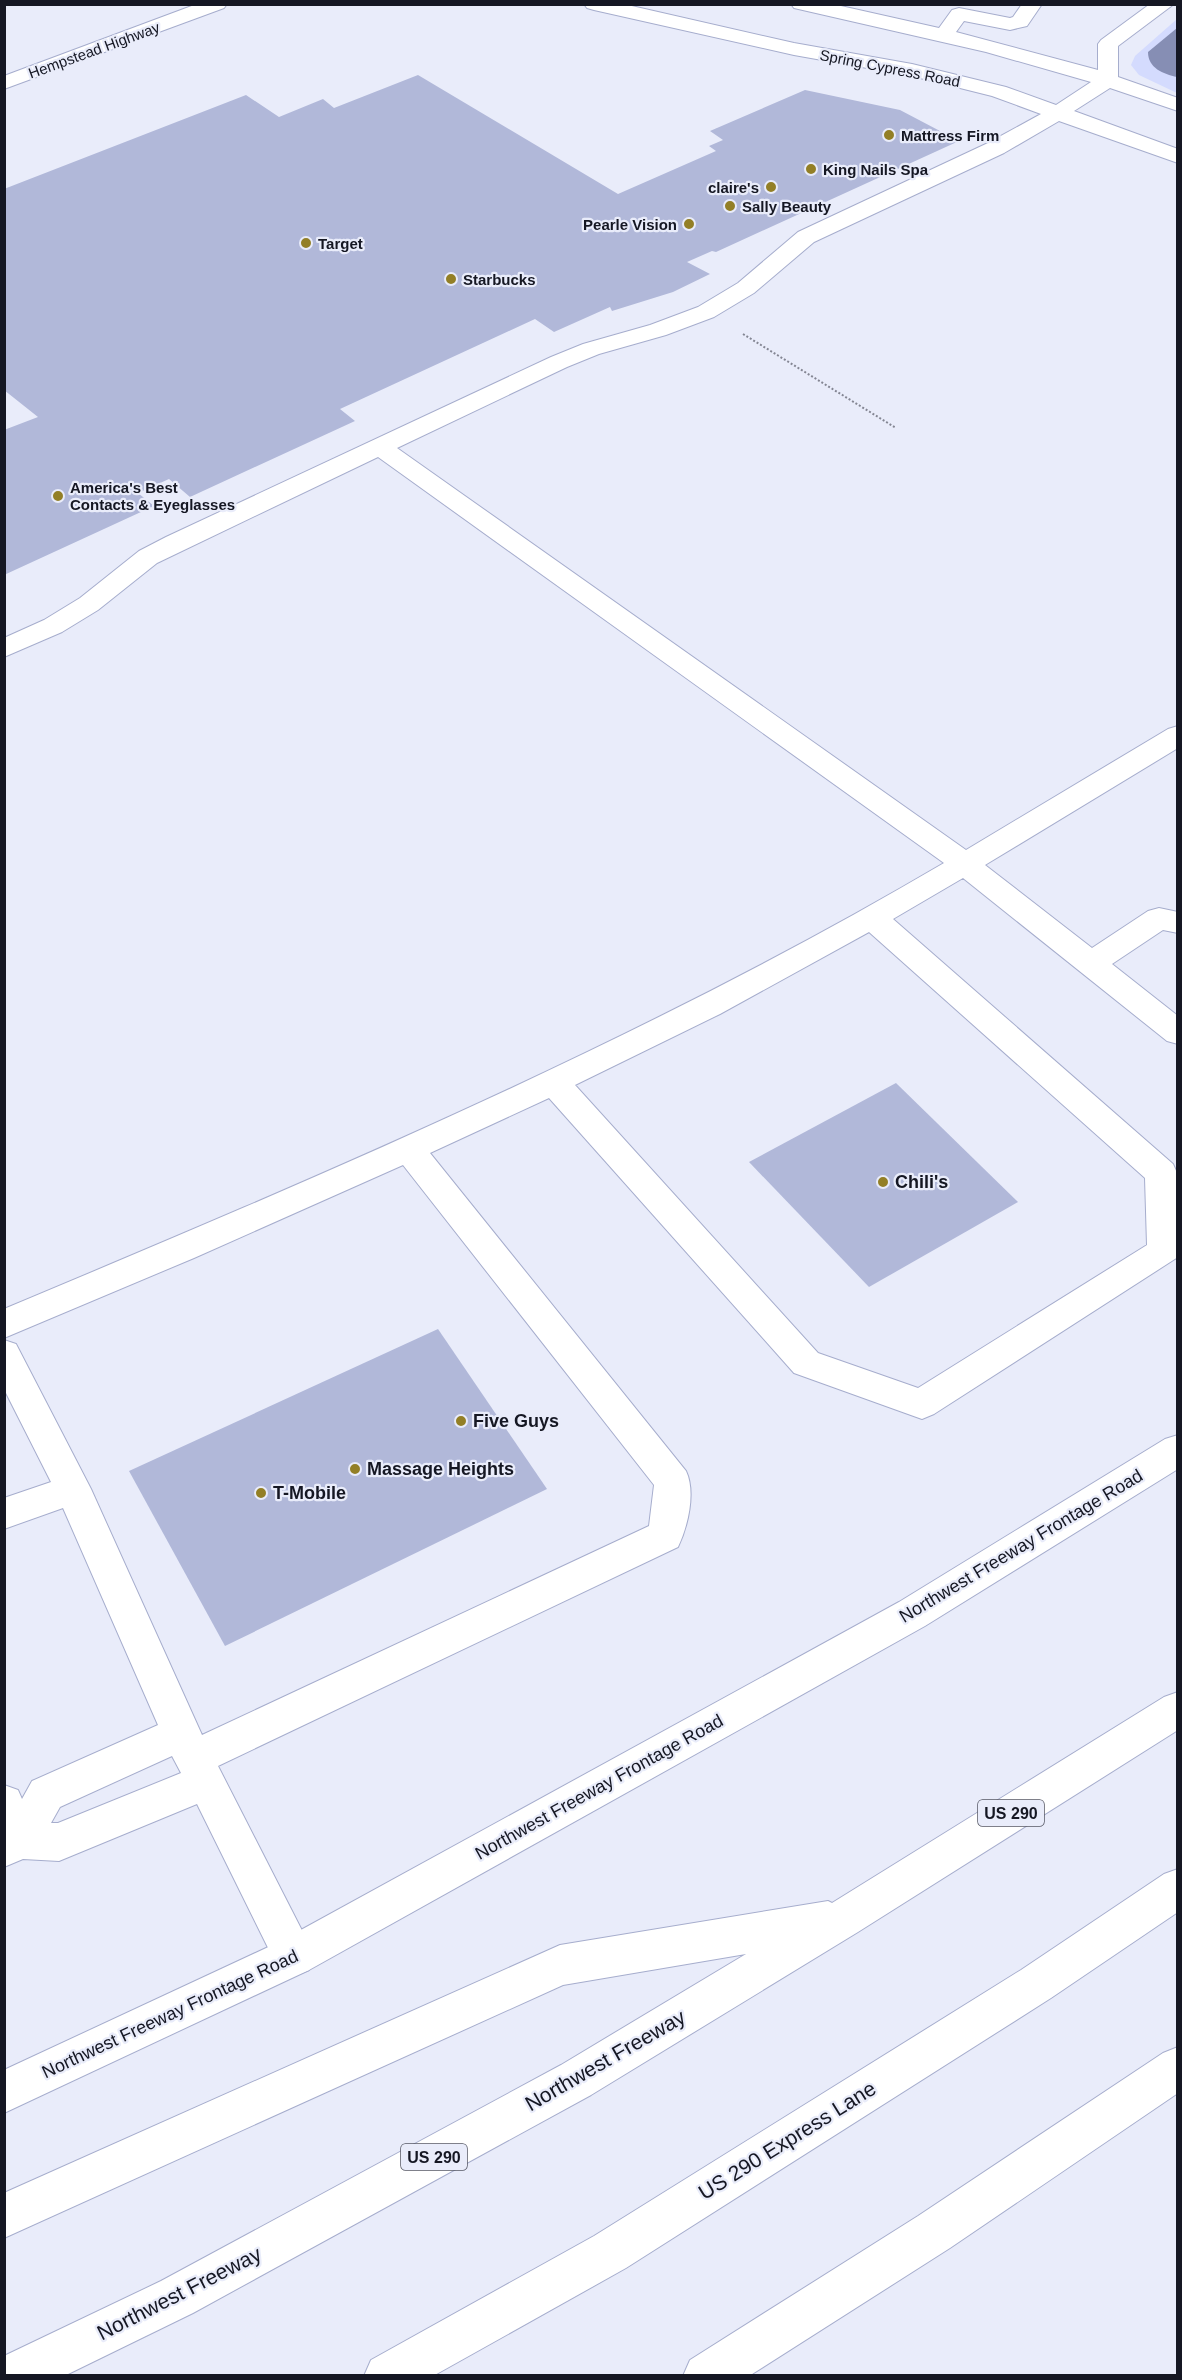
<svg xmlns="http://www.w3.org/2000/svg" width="1182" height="2380" font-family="Helvetica,sans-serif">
  <rect width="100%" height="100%" fill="#e9ecfa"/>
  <polygon fill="#d4dbfe" points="1177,19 1177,93 1139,75 1131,65 1135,56"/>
  <path fill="#868eb4" d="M1177,28V77C1163,74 1148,68 1148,52Z"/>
  <g fill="#b1b8d9">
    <polygon points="418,75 618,194 716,151 709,146 723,140 710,131 805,90 900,110 959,141 716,252 712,251 687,262 710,274 673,292 612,311 610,307 554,332 535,319 340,409 355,421 190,497 169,479 138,493 154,506 4,575 4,430 38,417 4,390 4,189 246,95 279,117 323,99 334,108"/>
    <polygon points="896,1083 1018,1202 869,1287 749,1162"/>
    <polygon points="438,1329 547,1489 225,1646 129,1471"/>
  </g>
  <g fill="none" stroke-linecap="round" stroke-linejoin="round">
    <defs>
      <g id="minor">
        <polygon points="197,4 227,4 224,8 4,89 4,76"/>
        <path d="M584,4H623L794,43L912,64L1006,87L1056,105L1091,82L986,52L794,8L791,4H832L939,28L952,10L959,8L1010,18L1013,17L1022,4H1042L1027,26L1010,30L964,21L956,32L1098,70V44L1101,40L1150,4H1174L1118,46V77L1178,98V111L1110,88L1074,111L1178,149V163L1059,121L1004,153L814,242L754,293L714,317L666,335L599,354L567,367L397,448L966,850L1168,729L1178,726V748L985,865L1092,948L1148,911L1159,908L1178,912V933L1163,930L1112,964L1178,1016V1044L1167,1041L963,878L893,919L1173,1164L1177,1173L1178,1257L934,1414L922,1419L794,1373L549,1098L430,1153L686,1471C696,1492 688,1526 678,1547L218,1766L315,1956L309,1970L294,1976L279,1970L197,1804L59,1861L23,1859L4,1867V1785L18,1790L22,1799L32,1781L158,1725L63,1508L4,1529V1498L51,1482L4,1389V1340L16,1344L91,1489L202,1735L649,1526L654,1485L403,1165L194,1258L4,1338V1309C324,1175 645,1039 944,863L378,457L157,563L98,610L62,632L4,657V638L44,620L80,598L139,551L166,537L551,357L583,344L650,325L698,307L738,283L798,232L988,143L1041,114L992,96L912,76L794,55L594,10L587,8ZM869,932L1145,1178L1147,1245L918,1388L818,1353L575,1085L720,1014ZM172,1756L181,1773L58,1823H51L60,1807Z"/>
      </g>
      <polygon id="major" points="1178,1435 1178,1469 925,1626 309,1970 4,2113 4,2070 279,1942 899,1602 1165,1439"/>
      <g id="highway">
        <polygon points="1178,1692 1178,1730 858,1932 591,2095 193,2313 64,2376 4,2376 4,2356 161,2281 561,2065 746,1954 563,1985 4,2238 4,2193 560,1945 828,1901 832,1903 1164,1697"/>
        <polygon points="1178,1869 1178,1912 1051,1998 626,2268 433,2376 364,2376 371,2360 594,2236 1021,1970 1164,1874"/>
        <polygon points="1178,2047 1178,2093 950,2248 749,2376 683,2376 690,2360 918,2216 1163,2053"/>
      </g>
    </defs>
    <use href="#minor" stroke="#a6adcd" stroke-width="2"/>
    <use href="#major" stroke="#a6adcd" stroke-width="2"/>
    <use href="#highway" stroke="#a6adcd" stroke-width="2"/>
    <polyline stroke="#848693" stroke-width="2" stroke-dasharray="2 2" stroke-linecap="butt" points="743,334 896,428"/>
    <use href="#minor" fill="#fff" fill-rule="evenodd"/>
    <use href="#major" fill="#fff" fill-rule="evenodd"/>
    <use href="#highway" fill="#fff" fill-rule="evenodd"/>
  </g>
  <g fill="#937f26" stroke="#e9ecfa" stroke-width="2">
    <circle cx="889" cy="135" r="6"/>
    <circle cx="811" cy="169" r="6"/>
    <circle cx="771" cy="187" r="6"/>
    <circle cx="730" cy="206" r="6"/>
    <circle cx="689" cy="224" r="6"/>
    <circle cx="306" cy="243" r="6"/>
    <circle cx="451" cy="279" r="6"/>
    <circle cx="58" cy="496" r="6"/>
    <circle cx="883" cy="1182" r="6"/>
    <circle cx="461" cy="1421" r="6"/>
    <circle cx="355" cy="1469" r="6"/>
    <circle cx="261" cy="1493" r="6"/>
  </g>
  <g text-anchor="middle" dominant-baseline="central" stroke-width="4.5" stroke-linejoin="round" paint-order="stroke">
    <g font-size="15" fill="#151723" stroke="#e9ecfa">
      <text transform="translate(94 50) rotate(-20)">Hempstead Highway</text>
      <text transform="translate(890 68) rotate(11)">Spring Cypress Road</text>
    </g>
    <g font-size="15" font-weight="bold" fill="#151723" stroke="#e9ecfa" text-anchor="start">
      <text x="901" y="135">Mattress Firm</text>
      <text x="823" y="169">King Nails Spa</text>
      <text x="759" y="187" text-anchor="end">claire's</text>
      <text x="742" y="206">Sally Beauty</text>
      <text x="677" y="224" text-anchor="end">Pearle Vision</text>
      <text x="318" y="243">Target</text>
      <text x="463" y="279">Starbucks</text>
      <text x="70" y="487">America's Best<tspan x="70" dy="17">Contacts &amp; Eyeglasses</tspan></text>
    </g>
    <g fill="#e9ecfa" stroke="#555764" stroke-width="1.5">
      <rect x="978" y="1800" width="66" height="26" rx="4.5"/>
      <rect x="401" y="2144" width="66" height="26" rx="4.5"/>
    </g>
    <g font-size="16" font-weight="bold" fill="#151723">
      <text x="1011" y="1813">US 290</text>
      <text x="434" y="2157">US 290</text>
    </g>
    <g font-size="18" font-weight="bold" fill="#151723" stroke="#e9ecfa" text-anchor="start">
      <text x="895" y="1182">Chili's</text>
      <text x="473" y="1421">Five Guys</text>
      <text x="367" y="1469">Massage Heights</text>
      <text x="273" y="1493">T-Mobile</text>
    </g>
    <g font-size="18" fill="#151723" stroke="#e9ecfa">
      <text transform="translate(1021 1546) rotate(-31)">Northwest Freeway Frontage Road</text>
      <text transform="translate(599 1787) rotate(-29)">Northwest Freeway Frontage Road</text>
      <text transform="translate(170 2014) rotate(-25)">Northwest Freeway Frontage Road</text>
    </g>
    <g font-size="21" fill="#151723" stroke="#e9ecfa">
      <text transform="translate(605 2060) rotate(-30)">Northwest Freeway</text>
      <text transform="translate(787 2140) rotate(-32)">US 290 Express Lane</text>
      <text transform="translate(179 2293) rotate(-27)">Northwest Freeway</text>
    </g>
  </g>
  <rect width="1182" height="2380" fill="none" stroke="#151723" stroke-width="12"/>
</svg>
